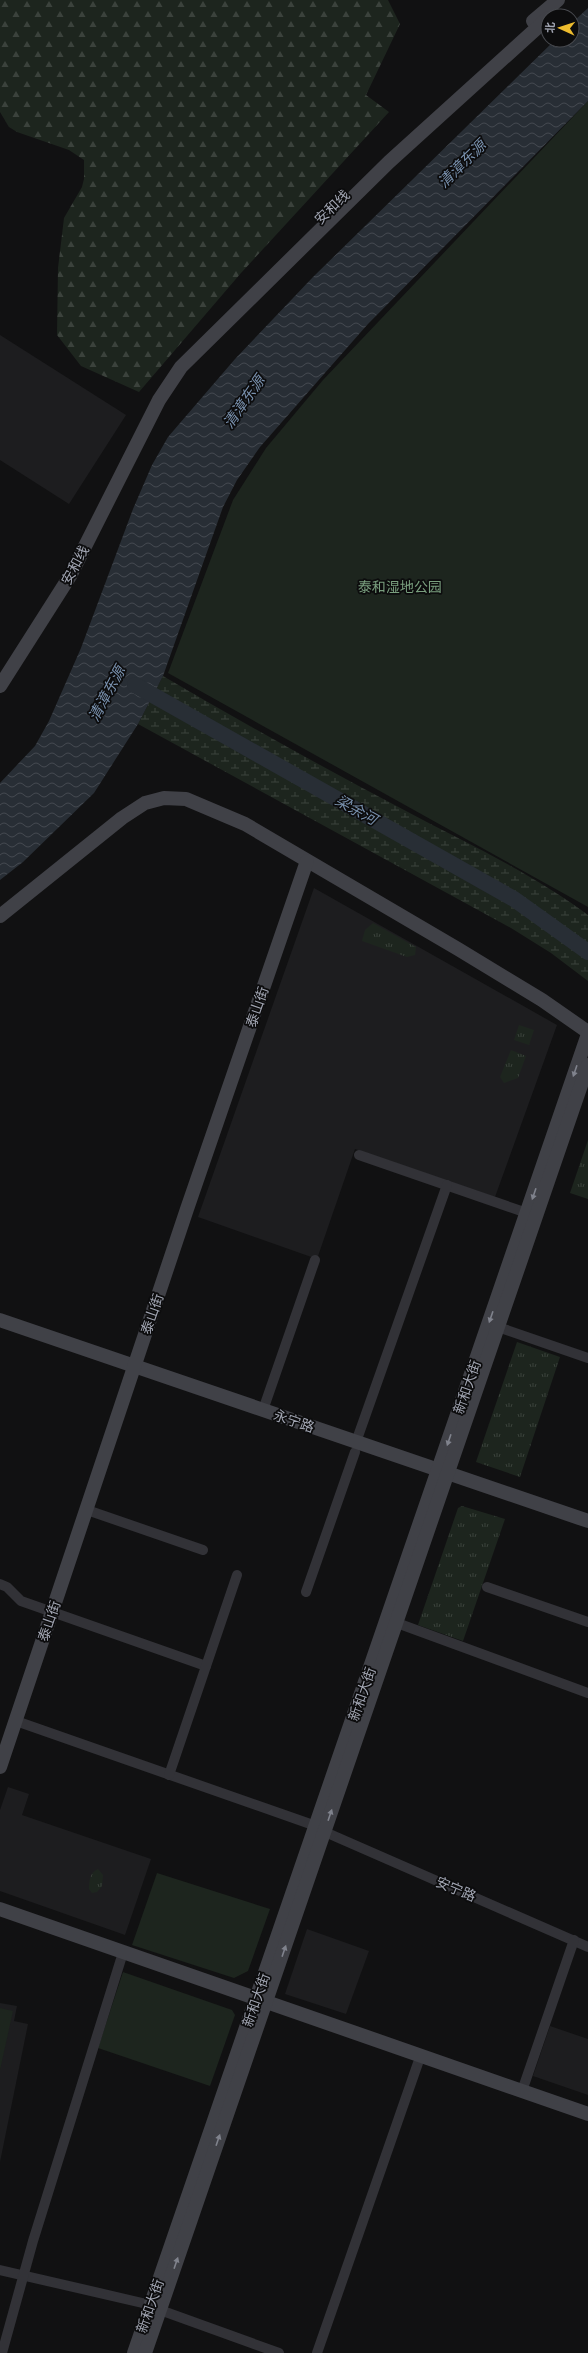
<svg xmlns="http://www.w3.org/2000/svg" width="588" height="2353" font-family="Raleway,'Noto Sans SC',sans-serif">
  <defs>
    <pattern id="grass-tufts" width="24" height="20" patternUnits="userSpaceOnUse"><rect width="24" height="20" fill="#1d251e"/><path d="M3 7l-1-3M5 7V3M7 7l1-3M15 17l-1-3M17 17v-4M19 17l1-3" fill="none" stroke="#3b423c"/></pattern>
    <pattern id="forest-firs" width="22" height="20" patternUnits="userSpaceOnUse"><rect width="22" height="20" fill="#1d251e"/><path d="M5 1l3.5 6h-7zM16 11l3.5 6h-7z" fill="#3b423c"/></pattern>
    <pattern id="wetland-marsh" width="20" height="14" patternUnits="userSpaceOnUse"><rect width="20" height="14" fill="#1d251e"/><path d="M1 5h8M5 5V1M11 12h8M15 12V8" fill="none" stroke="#3b423c"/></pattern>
    <pattern id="water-waves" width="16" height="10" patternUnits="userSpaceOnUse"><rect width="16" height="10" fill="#282e35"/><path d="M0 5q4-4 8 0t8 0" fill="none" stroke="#444950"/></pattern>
  </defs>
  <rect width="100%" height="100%" fill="#111112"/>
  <g fill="#1d1d1f">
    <polygon points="0,335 126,415 69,504 0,460"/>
    <polygon points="314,888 557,1025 495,1197 355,1149 317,1259 198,1217"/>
    <polygon points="8,1787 29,1794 22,1815 151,1859 125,1935 0,1891 0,1810"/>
    <polygon points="307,1929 369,1951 346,2014 285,1994"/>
    <polygon points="0,2003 17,2006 14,2021 28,2024 0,2162"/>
    <polygon points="550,2026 588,2039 588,2095 533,2076"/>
  </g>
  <g fill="url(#grass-tufts)">
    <polygon points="373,923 416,947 415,955 407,957 362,941 365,930"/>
    <polygon points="519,1025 534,1030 529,1045 514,1040"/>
    <polygon points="511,1050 526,1056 518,1078 504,1083 500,1077"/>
    <polygon points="588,1140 588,1199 570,1193"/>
    <polygon points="517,1342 560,1357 520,1477 476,1462"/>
    <polygon points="462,1506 505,1519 463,1641 418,1625 458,1508"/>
    <path d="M98,1869L103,1875L102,1886L97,1892L92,1893L89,1889C89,1881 90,1872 98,1869Z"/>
  </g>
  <polygon fill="url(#forest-firs)" points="0,0 388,0 400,24 366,95 389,112 241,273 139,392 81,366 57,335 58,268 64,218 82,187 84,179 84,160 69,150 17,132 9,127 0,112"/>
  <path fill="url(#wetland-marsh)" d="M163,676C243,723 324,768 406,811C468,844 532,873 588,915V981L551,953L511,928L138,724Z"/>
  <g fill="#1d251e">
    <polygon points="588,101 588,907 168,673 233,500 266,448 323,380"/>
    <polygon points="157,1873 270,1909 248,1971 234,1978 132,1945"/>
    <polygon points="123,1972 232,2010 235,2015 210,2086 98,2048"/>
    <polygon points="0,2008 13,2011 0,2070"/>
  </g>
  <polygon fill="url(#water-waves)" points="588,8 588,101 367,325 260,447 237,480 223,507 163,676 138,724 94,793 23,862 0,880 0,783 35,746 49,721 81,648 133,509 152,465 168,437 235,359 313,277 555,40 572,40 572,23"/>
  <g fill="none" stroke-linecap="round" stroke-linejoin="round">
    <polyline stroke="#282e35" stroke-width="16" points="135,685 514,899 588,952"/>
    <g stroke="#323237" stroke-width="10">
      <polyline points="359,1155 527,1213"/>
      <polyline points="498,1327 588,1358"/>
      <polyline points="263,1410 315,1260"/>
      <polyline points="356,1442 447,1185"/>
      <polyline points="87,1510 203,1550"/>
      <polyline points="0,1584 7,1587 21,1601 206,1666"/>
      <polyline points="487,1587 588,1622"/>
      <polyline points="306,1592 355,1452"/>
      <polyline points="397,1623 588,1693"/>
      <polyline points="16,1721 316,1826"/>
      <polyline points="169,1775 237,1575"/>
      <polyline points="325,1832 588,1947"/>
      <polyline points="522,2091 574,1940"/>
      <polyline points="0,2270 151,2305"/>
      <polyline points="160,2310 279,2353"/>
      <polyline points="2,2353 33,2241 121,1959"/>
      <polyline points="317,2353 418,2063"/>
    </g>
    <g stroke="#404147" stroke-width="14">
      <polyline points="533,21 558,0"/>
      <polyline points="0,686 70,576 159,400 181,367 389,162 548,18"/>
      <polyline points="0,916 122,818 145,803 164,798 186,799 245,824 458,949 542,1000 588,1032"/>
      <polyline points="0,1320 588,1521"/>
      <polyline points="0,1767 187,1209 307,861"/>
      <polyline points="0,1909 588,2114"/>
      <polyline points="134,2353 588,1034"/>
      <polyline points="145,2353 588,1065"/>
    </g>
  </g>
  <defs><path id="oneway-solid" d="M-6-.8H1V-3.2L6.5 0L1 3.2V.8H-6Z"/></defs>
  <g fill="#80838d">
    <use href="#oneway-solid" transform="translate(575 1071) rotate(109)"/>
    <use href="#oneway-solid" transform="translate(534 1194) rotate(109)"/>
    <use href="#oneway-solid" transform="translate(491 1317) rotate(109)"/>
    <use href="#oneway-solid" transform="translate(449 1440) rotate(109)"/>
    <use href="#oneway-solid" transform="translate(330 1815) rotate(-71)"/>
    <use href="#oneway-solid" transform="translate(284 1951) rotate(-71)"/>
    <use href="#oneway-solid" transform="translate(218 2140) rotate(-71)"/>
    <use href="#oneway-solid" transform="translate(176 2263) rotate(-71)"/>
  </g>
  <g text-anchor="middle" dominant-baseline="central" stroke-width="3.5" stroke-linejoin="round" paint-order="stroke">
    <g font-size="14" fill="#a2a6b3" stroke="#0c0c0d">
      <text transform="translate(332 207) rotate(-44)">安和线</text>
      <text transform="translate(75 565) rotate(-62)">安和线</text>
      <text transform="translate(257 1007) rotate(-71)">泰山街</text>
      <text transform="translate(152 1314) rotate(-71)">泰山街</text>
      <text transform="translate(467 1387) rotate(-71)">新和大街</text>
      <text transform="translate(294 1421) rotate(19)">永宁路</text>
      <text transform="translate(49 1621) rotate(-71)">泰山街</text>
      <text transform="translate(362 1694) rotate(-71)">新和大街</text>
      <text transform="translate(456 1889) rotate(23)">安宁路</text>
      <text transform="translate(256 2000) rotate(-71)">新和大街</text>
      <text transform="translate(150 2306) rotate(-71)">新和大街</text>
    </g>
    <g font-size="14" fill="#799e7e" stroke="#0c0c0d">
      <text x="400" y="587">泰和湿地公园</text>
    </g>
    <g font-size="15" font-style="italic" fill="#7991ae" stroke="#0c0c0d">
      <text transform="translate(462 164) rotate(-45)">清漳东源</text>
      <text transform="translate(244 402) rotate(-55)">清漳东源</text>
      <text transform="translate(107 694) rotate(-62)">清漳东源</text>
      <text transform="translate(356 810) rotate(29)">梁余河</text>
    </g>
  </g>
  <g transform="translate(560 28) rotate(273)"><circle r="19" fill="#0c0c0d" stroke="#484a4f"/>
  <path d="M0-3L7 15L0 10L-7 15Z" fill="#edbc2e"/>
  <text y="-6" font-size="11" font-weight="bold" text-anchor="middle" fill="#a2a6b3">北</text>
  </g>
</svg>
